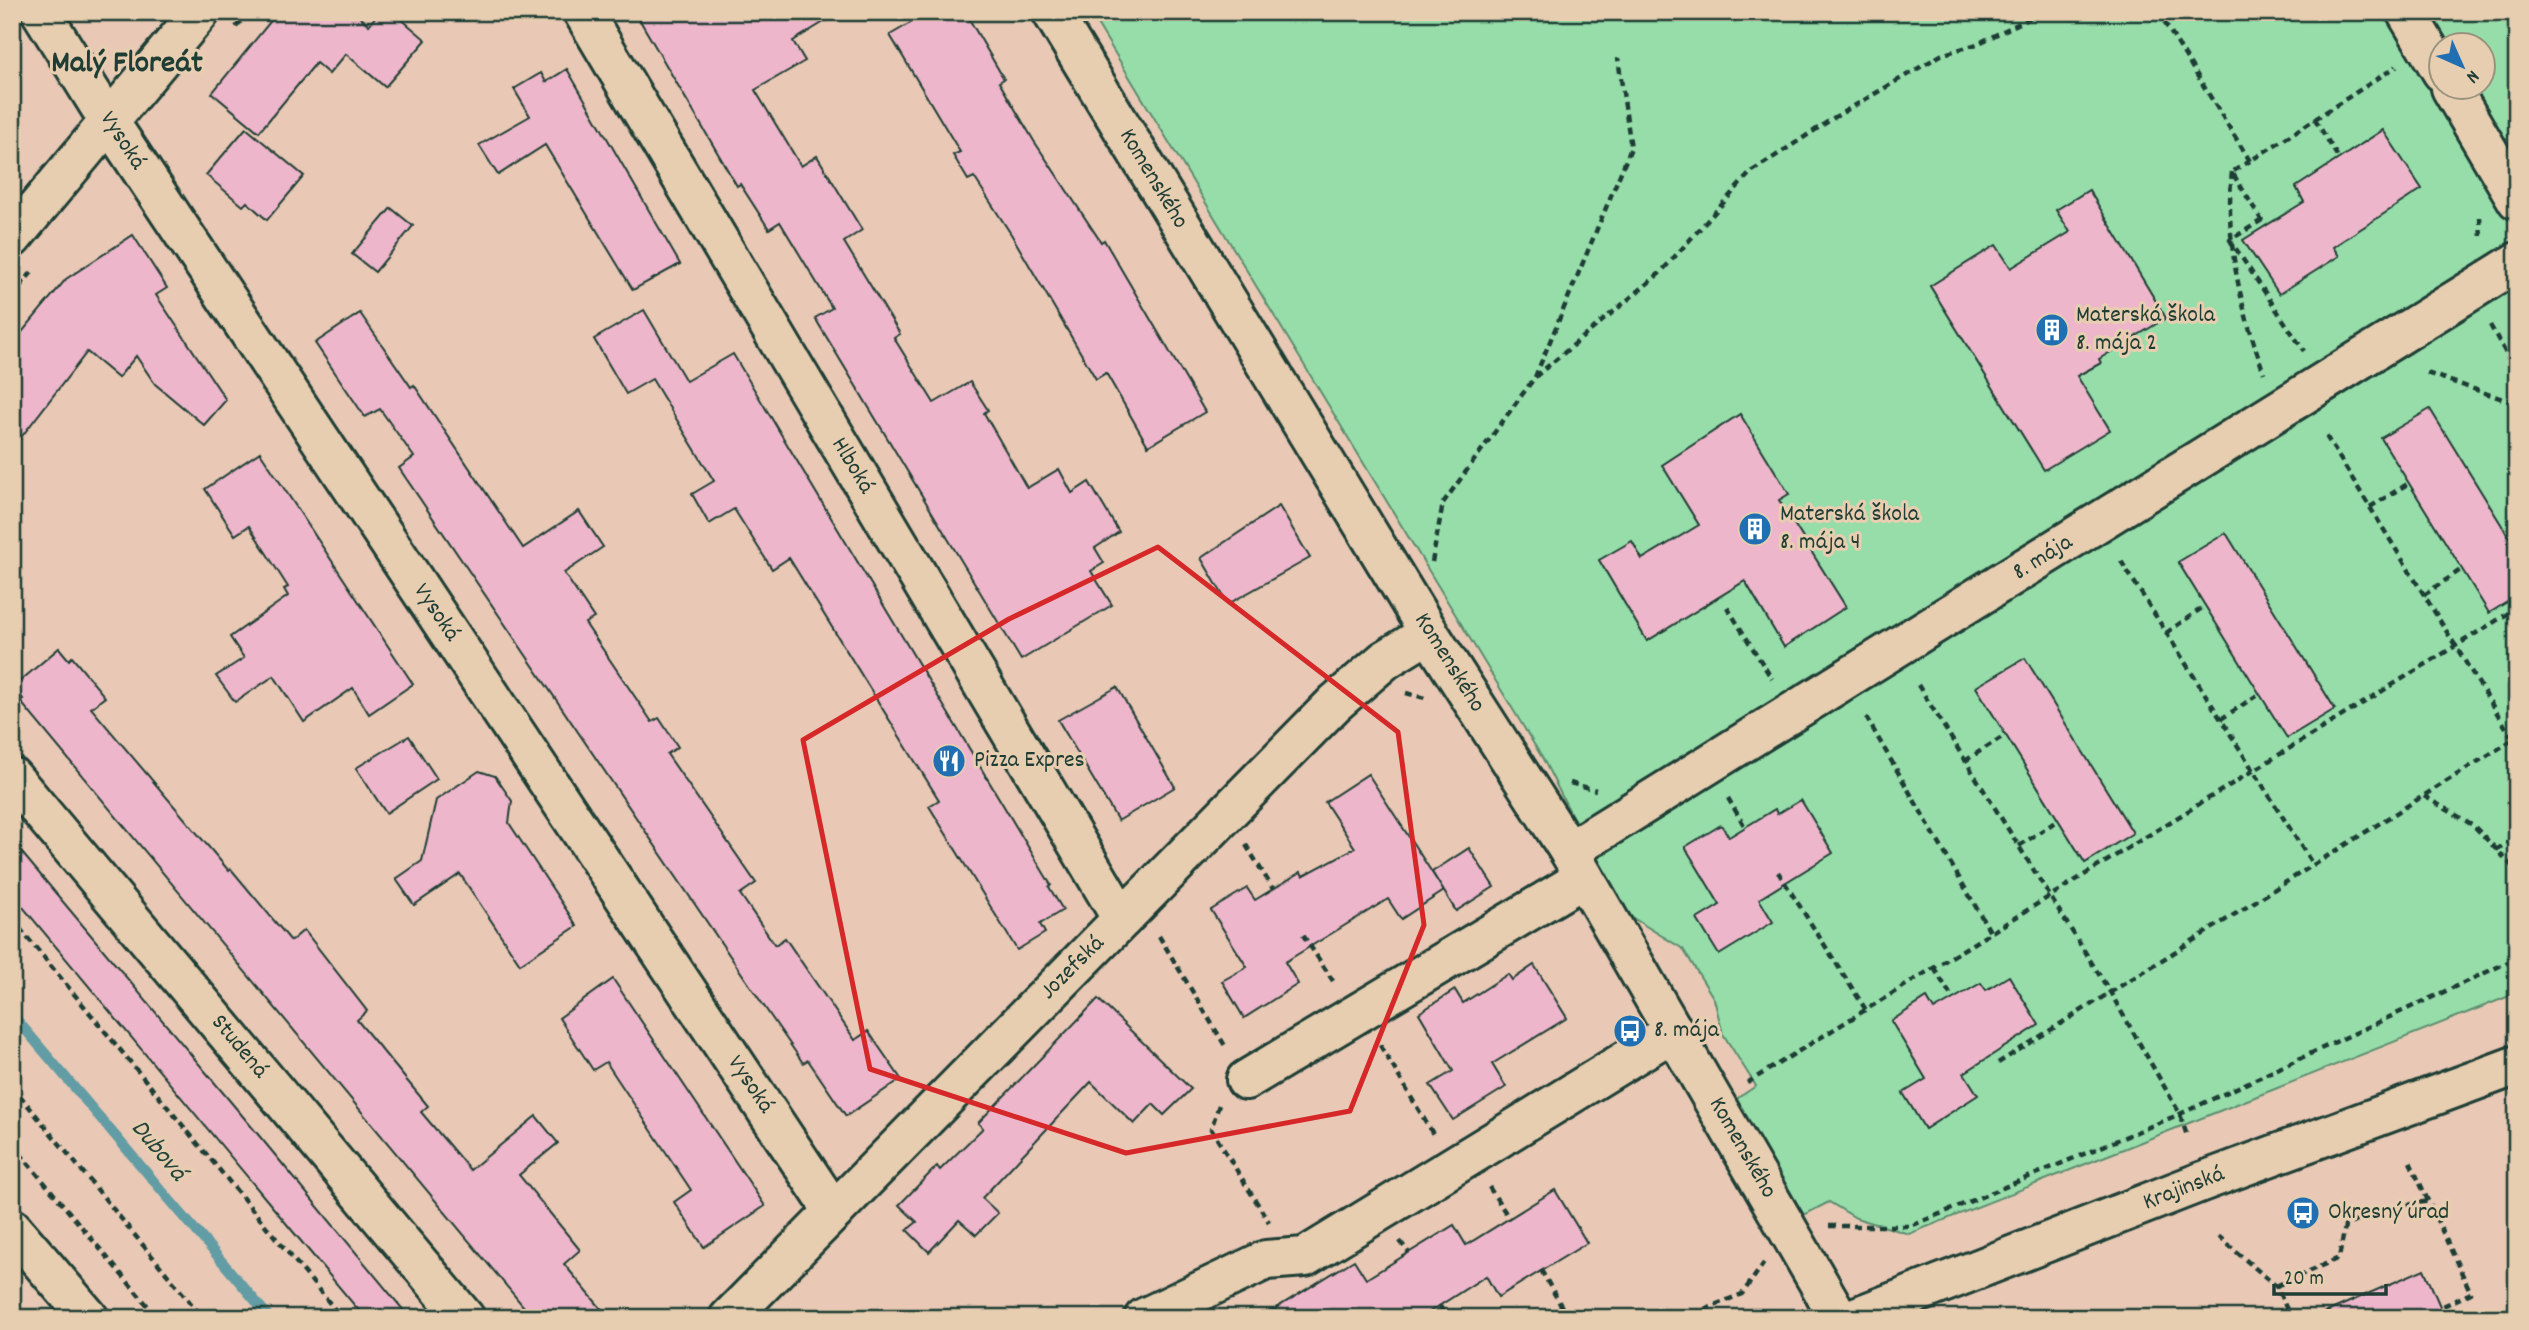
<svg xmlns="http://www.w3.org/2000/svg" width="2529" height="1330" font-family="Dekko,sans-serif">
  <rect width="100%" height="100%" fill="#e9c9b5"/>
  <filter id="ink" filterUnits="userSpaceOnUse"><feTurbulence type="fractalNoise" baseFrequency=".0143" numOctaves="2"/><feDisplacementMap in="SourceGraphic" scale="14" xChannelSelector="R" yChannelSelector="G"/><feConvolveMatrix kernelMatrix="1 2 1 2 8 2 1 2 1" color-interpolation-filters="sRGB"/></filter>
  <g filter="url(#ink)">
    <path fill="#97ddaa" stroke="#5b8d6f" stroke-width="2" fill-rule="evenodd" d="M1090,12H2517V993L1909,1234L1856,1218L1829,1202L1804,1215L1735,1100L1756,1086L1723,1034L1714,999L1683,949L1620,910L1543,759ZM2442,46H2484V88H2442Z"/>
    <g fill="none" stroke-linecap="round" stroke-linejoin="round">
      <polyline stroke="#629ca4" stroke-width="10" points="12,1014 270,1318"/>
    </g>
    <g fill="#eeb6ca" stroke="#1f3d34" stroke-width="2">
      <polygon points="278,12 354,12 369,25 379,12 393,12 426,40 385,87 346,54 329,74 316,63 259,132 212,93"/>
      <polygon points="635,12 840,12 793,41 805,61 755,90 801,166 817,156 862,230 844,242 900,334 894,338 934,403 970,382 988,410 984,413 1027,488 1059,469 1072,493 1089,482 1119,532 1095,548 1104,563 1091,571 1112,605 1021,660 815,318 832,308 780,222 769,229 740,184 737,186"/>
      <polygon points="906,12 965,12 1004,79 999,82 1034,141 1101,242 1104,240 1205,412 1148,446 1106,373 1096,379 1011,234 974,177 968,180 953,155 960,152 890,35 912,22"/>
      <polygon points="567,69 680,264 633,290 545,145 498,175 479,145 530,116 514,89 541,73 546,82"/>
      <polygon points="246,128 304,176 267,220 247,202 243,206 206,175"/>
      <polygon points="2383,130 2422,189 2333,247 2339,256 2279,294 2243,240 2304,202 2296,187"/>
      <polygon points="2089,190 2166,318 2099,359 2101,363 2077,376 2110,430 2044,470 1930,286 1996,245 2011,268 2070,232 2056,210"/>
      <polygon points="391,208 413,226 375,272 352,254"/>
      <polygon points="133,235 167,288 156,295 226,400 204,425 155,384 136,356 118,378 87,352 12,449 12,344 66,279"/>
      <polygon points="644,310 686,381 733,354 1051,885 1049,887 1063,910 1040,924 1045,933 1017,950 929,806 939,800 789,558 772,569 734,509 709,524 692,494 714,481 652,379 626,394 594,339"/>
      <polygon points="360,313 411,387 414,385 523,548 579,511 603,547 564,573 594,618 585,623 652,722 659,718 678,747 667,754 756,883 740,894 775,945 785,938 855,1040 868,1031 901,1079 846,1116 808,1060 803,1063 772,1018 399,468 414,457 380,409 365,417 315,343"/>
      <polygon points="2430,409 2517,550 2517,596 2489,613 2381,438"/>
      <polygon points="1740,414 1789,494 1779,500 1846,607 1784,647 1745,581 1647,641 1599,560 1632,541 1642,559 1699,525 1662,465"/>
      <polygon points="260,452 413,684 369,714 353,688 304,722 274,676 235,702 216,676 244,658 230,637 288,596 284,589 288,587 249,526 235,535 205,489"/>
      <polygon points="1279,506 1310,558 1228,604 1201,558"/>
      <polygon points="2226,533 2335,709 2287,738 2178,562"/>
      <polygon points="59,648 69,660 72,657 105,697 91,708 229,871 231,869 291,941 304,930 367,1011 357,1020 428,1106 421,1112 470,1170 536,1116 558,1143 519,1175 580,1250 564,1264 609,1318 533,1318 20,701 23,699 13,687"/>
      <polygon points="2025,658 2133,833 2085,863 1976,687"/>
      <polygon points="1117,687 1175,787 1118,821 1058,720"/>
      <polygon points="409,736 437,779 386,813 356,768"/>
      <polygon points="479,771 495,776 512,801 509,823 577,926 520,964 460,874 414,905 396,879 422,861 436,800"/>
      <polygon points="1368,774 1444,891 1401,919 1388,899 1285,962 1298,984 1244,1018 1222,981 1247,967 1211,910 1247,888 1255,900 1301,872 1303,876 1355,848 1325,802"/>
      <polygon points="1801,800 1833,853 1759,899 1773,922 1719,955 1697,919 1720,905 1685,847 1721,825 1729,837 1775,809 1777,814"/>
      <polygon points="12,841 261,1138 410,1318 365,1318 310,1252 12,894"/>
      <polygon points="1469,848 1494,887 1456,911 1432,872"/>
      <polygon points="1534,965 1567,1018 1492,1064 1506,1087 1453,1120 1430,1085 1453,1071 1419,1013 1455,990 1463,1003 1508,974 1512,980"/>
      <polygon points="2009,976 2039,1025 1964,1073 1978,1095 1925,1129 1903,1093 1926,1079 1891,1021 1927,998 1934,1010 1981,983 1986,990"/>
      <polygon points="613,979 765,1206 704,1247 674,1202 691,1190 606,1062 593,1070 559,1018"/>
      <polygon points="1098,999 1191,1089 1164,1115 1153,1104 1134,1124 1091,1082 982,1198 998,1213 976,1235 959,1220 929,1252 907,1230 917,1222 899,1205 937,1166 940,1170 983,1128 978,1123"/>
      <polygon points="1555,1190 1587,1243 1498,1297 1486,1276 1420,1318 1260,1318 1354,1260 1366,1279 1454,1225 1466,1245"/>
      <polygon points="2424,1269 2445,1318 2313,1318"/>
    </g>
    <g fill="none" stroke-linecap="round" stroke-linejoin="round">
      <defs>
        <g id="minor">
          <polyline points="41,12 110,123 834,1212"/>
          <polyline points="583,12 1122,919"/>
          <polyline points="1052,12 1429,633 1569,851 1839,1318"/>
          <polyline points="2406,12 2442,72"/>
          <polyline points="2451,88 2517,200"/>
          <polyline points="12,238 200,12"/>
          <polyline points="12,777 465,1318"/>
          <polyline points="1569,851 2517,262"/>
          <polyline points="1246,1080 1584,878"/>
          <polyline points="12,1228 89,1318"/>
          <polyline points="729,1318 1335,703 1385,660 1429,633"/>
          <polyline points="1144,1318 1266,1260 1305,1257 1674,1031"/>
        </g>
        <polyline id="major" points="1853,1318 2201,1182 2517,1065"/>
      </defs>
      <use href="#minor" stroke="#1f3d34" stroke-width="44"/>
      <use href="#major" stroke="#1f3d34" stroke-width="44"/>
      <g stroke="#1f3d34" stroke-width="4.5" stroke-dasharray="7 5" stroke-linecap="butt">
        <polyline points="2158,12 2250,161 2397,66"/>
        <polyline points="236,27 249,12"/>
        <polyline points="2315,119 2339,159"/>
        <polyline points="2250,161 2232,172 2265,226"/>
        <path d="M2232,172C2224,241 2241,308 2264,373"/>
        <polyline points="2480,217 2481,239"/>
        <polyline points="2262,220 2230,240 2304,351"/>
        <polyline points="12,296 32,272"/>
        <polyline points="2490,325 2517,373"/>
        <polyline points="2427,373 2517,404"/>
        <polyline points="1535,377 1660,273 1751,172 1835,117 1941,55 1977,44 2042,12"/>
        <polyline points="2326,436 2513,739"/>
        <polyline points="2370,507 2409,483"/>
        <polyline points="2121,561 2313,865"/>
        <polyline points="1432,562 1443,503 1535,377 1631,148 1618,58"/>
        <polyline points="2424,595 2462,569"/>
        <polyline points="1727,607 1772,679"/>
        <polyline points="2166,633 2205,606"/>
        <polyline points="1918,685 2110,992 2180,1114 2187,1136"/>
        <polyline points="1406,693 1425,698"/>
        <polyline points="1866,717 1991,933"/>
        <polyline points="2221,719 2259,694"/>
        <polyline points="1965,761 2005,735"/>
        <polyline points="1570,783 1596,790"/>
        <polyline points="2424,796 2473,825 2517,871"/>
        <polyline points="1728,798 1745,827"/>
        <polyline points="1246,845 1273,889"/>
        <polyline points="2019,846 2058,820"/>
        <polyline points="2496,850 2517,836"/>
        <polyline points="1778,872 1866,1010"/>
        <polyline points="12,919 342,1318"/>
        <polyline points="1303,935 1335,984"/>
        <polyline points="1159,936 1227,1049"/>
        <polyline points="1934,968 1953,999"/>
        <polyline points="1380,1045 1433,1134"/>
        <polyline points="1998,1063 2517,737"/>
        <polyline points="1747,1083 2517,608"/>
        <polyline points="12,1086 203,1318"/>
        <polyline points="1219,1105 1211,1129 1269,1222"/>
        <polyline points="12,1144 158,1318"/>
        <polyline points="2410,1162 2471,1293 2441,1307"/>
        <polyline points="1489,1187 1509,1218"/>
        <polyline points="1829,1226 1911,1226 2180,1114 2517,958"/>
        <polyline points="2218,1236 2276,1286 2291,1318"/>
        <polyline points="1400,1241 1409,1253"/>
        <polyline points="1541,1270 1568,1318"/>
        <polyline points="2276,1286 2339,1258 2345,1226 2385,1209 2429,1201"/>
        <polyline points="1440,1306 1446,1318"/>
        <polyline points="1682,1318 1742,1294 1764,1263"/>
      </g>
      <use href="#minor" stroke="#e8ceb0" stroke-width="38"/>
      <use href="#major" stroke="#e8ceb0" stroke-width="38"/>
    </g>
  </g>
  <path fill="none" stroke="#d62828" stroke-width="5" stroke-linejoin="round" d="M1158,547L1398,732L1424,925L1350,1111L1126,1153L870,1069L803,740L1009,619Z"/>
  <defs>
    <symbol id="building-disc" viewBox="-11 -11 22 22"><circle r="9.5" fill="#1f6fb2" stroke="#e8ceb0"/><path d="M-4-6H4V6H1V3H-1V6H-4ZM-2.5-4.3h1.7v1.8h-1.7ZM.8-4.3h1.7v1.8H.8ZM-2.5-1h1.7V.8h-1.7ZM.8-1h1.7V.8H.8Z" fill="#fff"/></symbol>
    <symbol id="restaurant-disc" viewBox="-11 -11 22 22"><circle r="9.5" fill="#1f6fb2" stroke="#e8ceb0"/><path d="M-5-6h1v4h1v-4h1v4h1v-4h1v5L-1.5 .5V6h-2V.5L-5-1ZM5-6V6H3V1.5H1.5Q1.5-4 5-6Z" fill="#fff"/></symbol>
    <symbol id="bus-disc" viewBox="-11 -11 22 22"><circle r="9.5" fill="#1f6fb2" stroke="#e8ceb0"/><path d="M-5-6H5V4H4V6H2V4H-2V6H-4V4H-5ZM-3.5-4V0h7V-4ZM-3.5 1.2v1.5H-2V1.2ZM2 1.2v1.5H3.5V1.2Z" fill="#fff"/></symbol>
  </defs>
  <g fill-rule="evenodd">
    <use href="#building-disc" x="2033" y="311" width="38" height="38"/>
    <use href="#building-disc" x="1736" y="510" width="38" height="38"/>
    <use href="#restaurant-disc" x="930" y="742" width="38" height="38"/>
    <use href="#bus-disc" x="1611" y="1012" width="38" height="38"/>
    <use href="#bus-disc" x="2284" y="1194" width="38" height="38"/>
  </g>
  <g text-anchor="middle" dominant-baseline="central" stroke-width="6" stroke-linejoin="round" paint-order="stroke">
    <g font-size="24" fill="#1f3d34" stroke="#e8ceb0">
      <text transform="translate(122 141) rotate(57)">Vysoká</text>
      <text transform="translate(1153 179) rotate(59)">Komenského</text>
      <text transform="translate(852 466) rotate(59)">Hlboká</text>
      <text transform="translate(2043 558) rotate(-32)">8. mája</text>
      <text transform="translate(436 613) rotate(56)">Vysoká</text>
      <text transform="translate(1449 663) rotate(58)">Komenského</text>
      <text transform="translate(1073 968) rotate(-45)">Jozefská</text>
      <text transform="translate(239 1047) rotate(50)">Studená</text>
      <text transform="translate(750 1085) rotate(56)">Vysoká</text>
      <text transform="translate(1742 1148) rotate(60)">Komenského</text>
      <text transform="translate(2184 1189) rotate(-21)">Krajinská</text>
    </g>
    <g font-size="24" fill="#1f3d34" stroke="#e8ceb0" text-anchor="start">
      <text x="2076" y="316">Materská škola<tspan x="2076" dy="28">8. mája 2</tspan></text>
      <text x="1780" y="515">Materská škola<tspan x="1780" dy="28">8. mája 4</tspan></text>
      <text x="974" y="761">Pizza Expres</text>
      <text x="1654" y="1031">8. mája</text>
      <text x="2328" y="1213">Okresný úrad</text>
    </g>
    <g font-size="26" font-style="italic" fill="#25453d" stroke="#e8ceb0">
      <text transform="translate(158 1151) rotate(50)">Dubová</text>
    </g>
    <g font-size="32" font-weight="bold" fill="#1f3d34" stroke="#e8ceb0">
      <text x="127" y="65">Malý Floreát</text>
    </g>
  </g>
  <rect width="2529" height="1330" fill="none" stroke="#e8ceb0" stroke-width="42"/>
  <rect x="21" y="21" width="2487" height="1288" fill="none" stroke="#1f3d34" stroke-width="2.5" filter="url(#ink)"/>
  <g transform="translate(2462 66) rotate(135)"><circle r="33" fill="#e8ceb0" stroke="#98947e" stroke-width="2"/>
  <path d="M0-5L12 26L0 18L-12 26Z" fill="#1f6fb2"/>
  <text y="-10" font-size="19" font-weight="bold" text-anchor="middle" fill="#1f3d34">N</text>
  </g>
  <path d="M2274 1284v10h112v-10" fill="none" stroke="#1f3d34" stroke-width="3.5"/>
  <text x="2284" y="1284" font-size="21" fill="#1f3d34" stroke="#e8ceb0" stroke-width="5" paint-order="stroke">20 m</text>
</svg>
